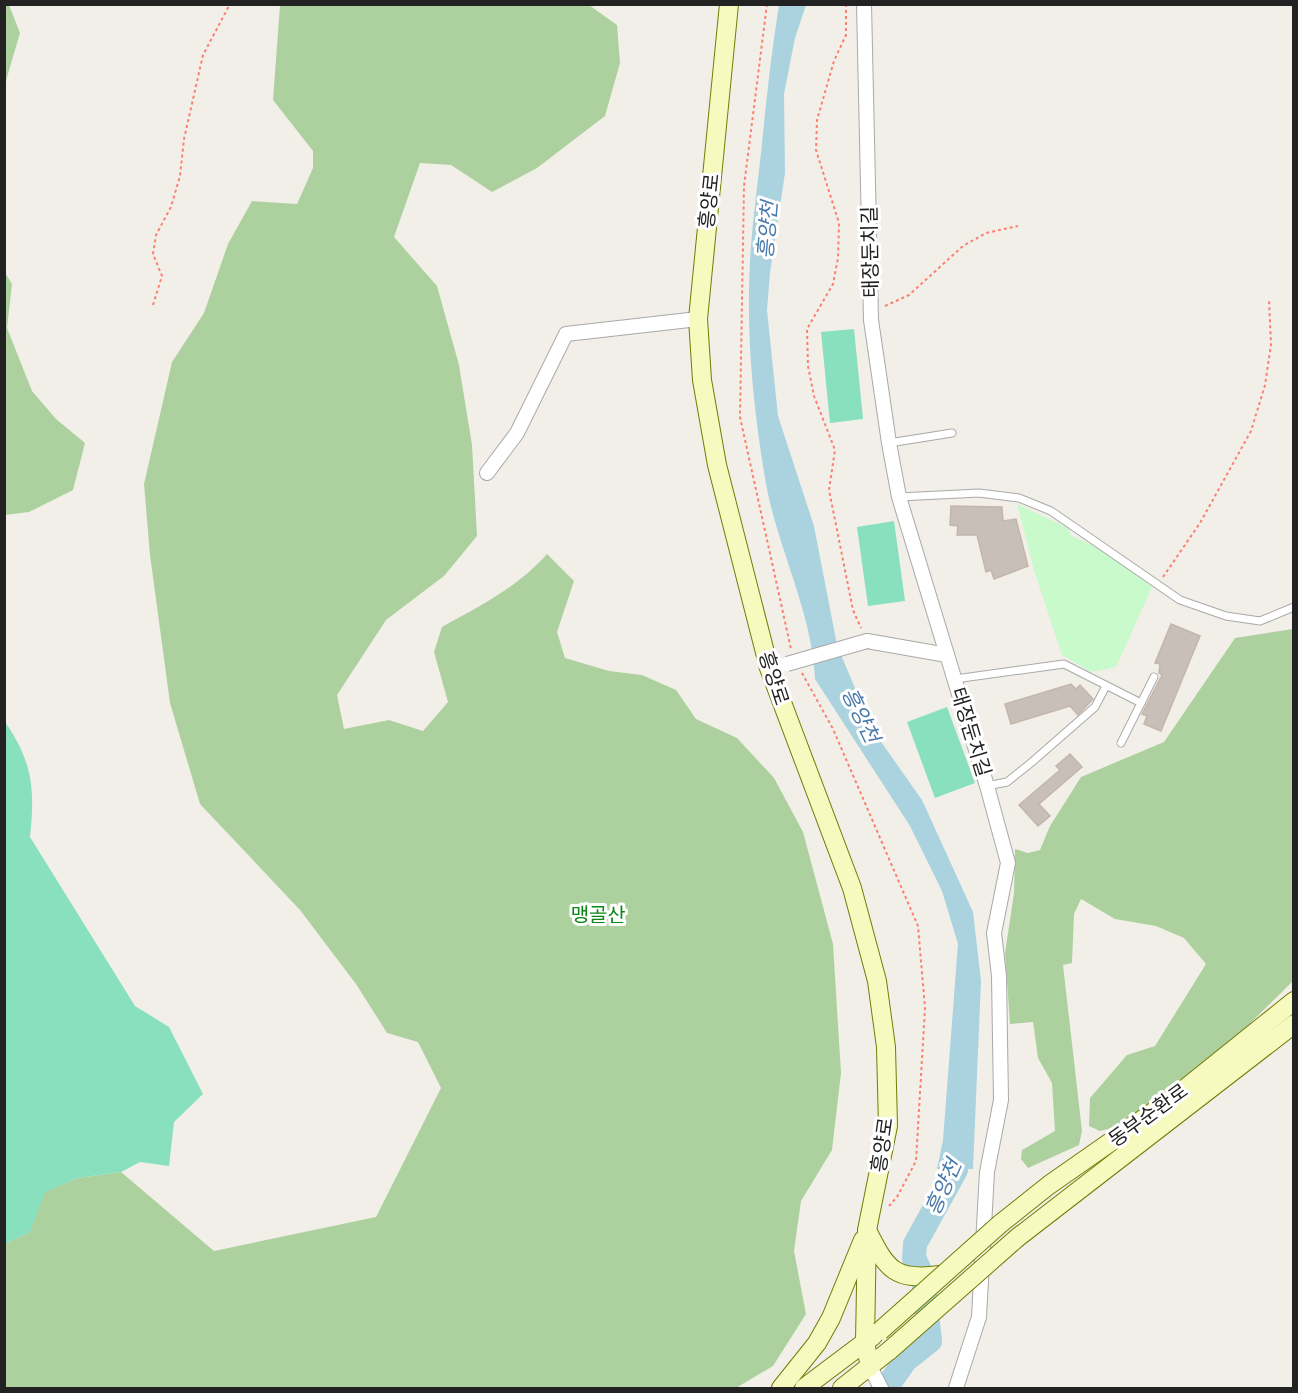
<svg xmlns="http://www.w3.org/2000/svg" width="1298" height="1393" font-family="Raleway,'Noto Sans KR',sans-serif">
  <rect width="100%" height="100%" fill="#f2efe9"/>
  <g fill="#add19e">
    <polygon points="5,4 9,5 20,33 5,84"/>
    <path d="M280,5H589L617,25L620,63L605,116L537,168L492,192L451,165L420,163L394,237L437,286L459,365L472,445L477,536L444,576L386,620L337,695L344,729L389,720L423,731L448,702L434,652L442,627C480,606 518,587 547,554L574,581L557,632L565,658L609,671L642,675L676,690L696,719L737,738L774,778L803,832L833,944L841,1073L832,1150L801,1201L794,1251L806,1314L773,1366L736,1388H5V1244L30,1232L44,1192L78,1178L121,1172L214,1251L376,1217L441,1088L418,1042L387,1033L356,984L300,910L200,804L170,703L150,555L144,484L172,362L204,313L228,244L252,201L297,204L313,168V151L273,100Z"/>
    <polygon points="4,271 12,284 7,328 32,391 56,419 85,443 73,490 29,512 5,515"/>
    <polygon points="1293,629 1293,981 1221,1052 1120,1126 1100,1131 1089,1126 1090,1098 1127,1055 1155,1046 1206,964 1184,938 1156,926 1115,919 1081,899 1074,914 1072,963 1063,965 1082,1131 1079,1145 1028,1168 1021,1159 1022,1150 1055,1131 1052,1083 1038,1058 1033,1022 1010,1024 1005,953 1014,893 1015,849 1028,853 1040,850 1050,826 1081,777 1164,742 1235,638"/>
  </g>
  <polygon fill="#c8facc" points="1017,504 1068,528 1071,536 1100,548 1152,587 1116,667 1091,672 1062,655 1034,570"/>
  <g fill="#88e0be">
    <polygon points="854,329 863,419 830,423 821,332"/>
    <polygon points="894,521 905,601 868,606 857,527"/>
    <polygon points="947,707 975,783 935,798 907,722"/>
    <path d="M5,722C33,762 35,790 30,837L135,1006L169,1027L203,1094L174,1122L169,1166L140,1162L121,1172L78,1178L45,1192L30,1232L5,1244Z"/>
  </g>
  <path fill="#aad3df" d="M779,5H806L795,38L784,94L785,173L770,273L767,310L778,416L814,526L837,645L872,729L922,800L973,912L981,981L973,1169H937L943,1140L958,944L942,891L910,826L815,679C812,610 776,546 765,478C753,407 746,333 750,261C752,225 757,189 761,153C766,103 771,54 779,5Z"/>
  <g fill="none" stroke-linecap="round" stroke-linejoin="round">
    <polyline stroke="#aad3df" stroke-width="24" points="886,1388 905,1361 930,1341 923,1277 914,1258 915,1244 956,1170 959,1137"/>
  </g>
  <g fill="#c7bfb8" stroke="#c4b6ab" stroke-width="1.5">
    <polygon points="951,506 1002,507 1003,521 1016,519 1028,566 994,579 991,570 986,572 977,535 957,535 958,526 950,525"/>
    <polygon points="1171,624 1200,636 1161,731 1144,724 1147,716 1142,714 1162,675 1159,673 1160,664 1155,663"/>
    <polygon points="1071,684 1076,689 1080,685 1093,699 1078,715 1070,706 1011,724 1005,704"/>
    <polygon points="1070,754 1082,767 1039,804 1050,816 1038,826 1019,805 1060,770 1056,766"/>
  </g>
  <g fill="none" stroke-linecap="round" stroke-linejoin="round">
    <defs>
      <g id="lane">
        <polyline points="889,443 952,433"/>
        <polyline points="899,497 979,493 1019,498 1051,511 1180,600 1226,616 1260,621 1294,607"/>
        <polyline points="955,679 1064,664 1141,703"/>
        <polyline points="1121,743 1154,677"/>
        <polyline points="987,786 1007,782 1032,762 1095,707 1106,686"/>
      </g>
      <g id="street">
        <polyline points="864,4 871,320 889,443 899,497 987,786 1008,863 994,933 999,976 1001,1100 987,1172 979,1317 956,1388"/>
        <polyline points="487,473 517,433 566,334 698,319"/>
        <polyline points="867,641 947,655"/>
        <polyline points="870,1367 881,1388"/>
      </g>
      <g id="secondary">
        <polyline points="729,4 698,319 702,380 717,465 769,668 852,888 877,981 886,1047 888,1126 867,1230 865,1342 870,1367"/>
        <polyline points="1000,1224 1049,1185 1172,1099 1294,1001"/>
        <path d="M868,1232C887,1270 895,1281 940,1275"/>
        <polyline points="1017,1238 1294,1024"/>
        <polyline points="781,1388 817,1343 831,1318 863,1240"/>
        <polyline points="804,1388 873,1336"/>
        <polyline points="842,1388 890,1350"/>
      </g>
    </defs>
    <use href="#lane" stroke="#a9a9a9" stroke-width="9"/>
    <use href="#street" stroke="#a9a9a9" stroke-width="16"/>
    <use href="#secondary" stroke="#707d05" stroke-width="20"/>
    <g stroke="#fa8072" stroke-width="2" stroke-dasharray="3 3" stroke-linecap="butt">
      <polyline points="767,4 744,186 740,417 791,649"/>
      <polyline points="846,4 846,35 834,61 817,120 816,150 839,223 838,258 833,284 807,329 808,366 814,396 835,450 829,490 853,610 861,628"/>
      <polyline points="153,305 162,276 153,254 156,235 171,207 180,176 184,139 203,55 230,4"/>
      <polyline points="885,306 909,295 963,246 986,233 1018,226"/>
      <polyline points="1163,577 1200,523 1251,431 1265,385 1271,345 1269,299"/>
      <polyline points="802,673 833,729 918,926 925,1008 916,1161 897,1197 889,1206"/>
    </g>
    <use href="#lane" stroke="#fff" stroke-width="7"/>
    <use href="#street" stroke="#fff" stroke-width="14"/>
    <use href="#secondary" stroke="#f7fabf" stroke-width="18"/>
    <defs>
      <polyline id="street-bridge" points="787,664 867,641"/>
      <g id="secondary-bridge">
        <polyline points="880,1331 1000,1224"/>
        <polyline points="890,1350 1017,1238"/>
      </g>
    </defs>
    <use href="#street-bridge" stroke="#a9a9a9" stroke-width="16" stroke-linecap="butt"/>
    <use href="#secondary-bridge" stroke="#707d05" stroke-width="20" stroke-linecap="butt"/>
    <use href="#street-bridge" stroke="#fff" stroke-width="14"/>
    <use href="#secondary-bridge" stroke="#f7fabf" stroke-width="18"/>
  </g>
  <g text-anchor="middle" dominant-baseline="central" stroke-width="6" stroke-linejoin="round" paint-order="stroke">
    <g font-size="20" fill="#222" stroke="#fff">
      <text transform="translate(709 201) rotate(-84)">흥양로</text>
      <text transform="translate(870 252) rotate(-91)">태장둔치길</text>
      <text transform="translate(774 678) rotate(72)">흥양로</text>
      <text transform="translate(971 732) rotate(73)">태장둔치길</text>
      <text transform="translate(1148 1115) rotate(-36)">동부순환로</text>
      <text transform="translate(882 1145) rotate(-82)">흥양로</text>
    </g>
    <g font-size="20" fill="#0c8416" stroke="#fff">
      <text x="598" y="915">맹골산</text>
    </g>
    <g font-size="21" font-style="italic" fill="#4a7aab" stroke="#fff">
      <text transform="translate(767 230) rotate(-85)">흥양천</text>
      <text transform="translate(861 715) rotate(64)">흥양천</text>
      <text transform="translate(943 1187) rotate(-66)">흥양천</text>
    </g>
  </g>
  <rect width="1298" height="1393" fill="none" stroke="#222222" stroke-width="12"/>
</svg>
